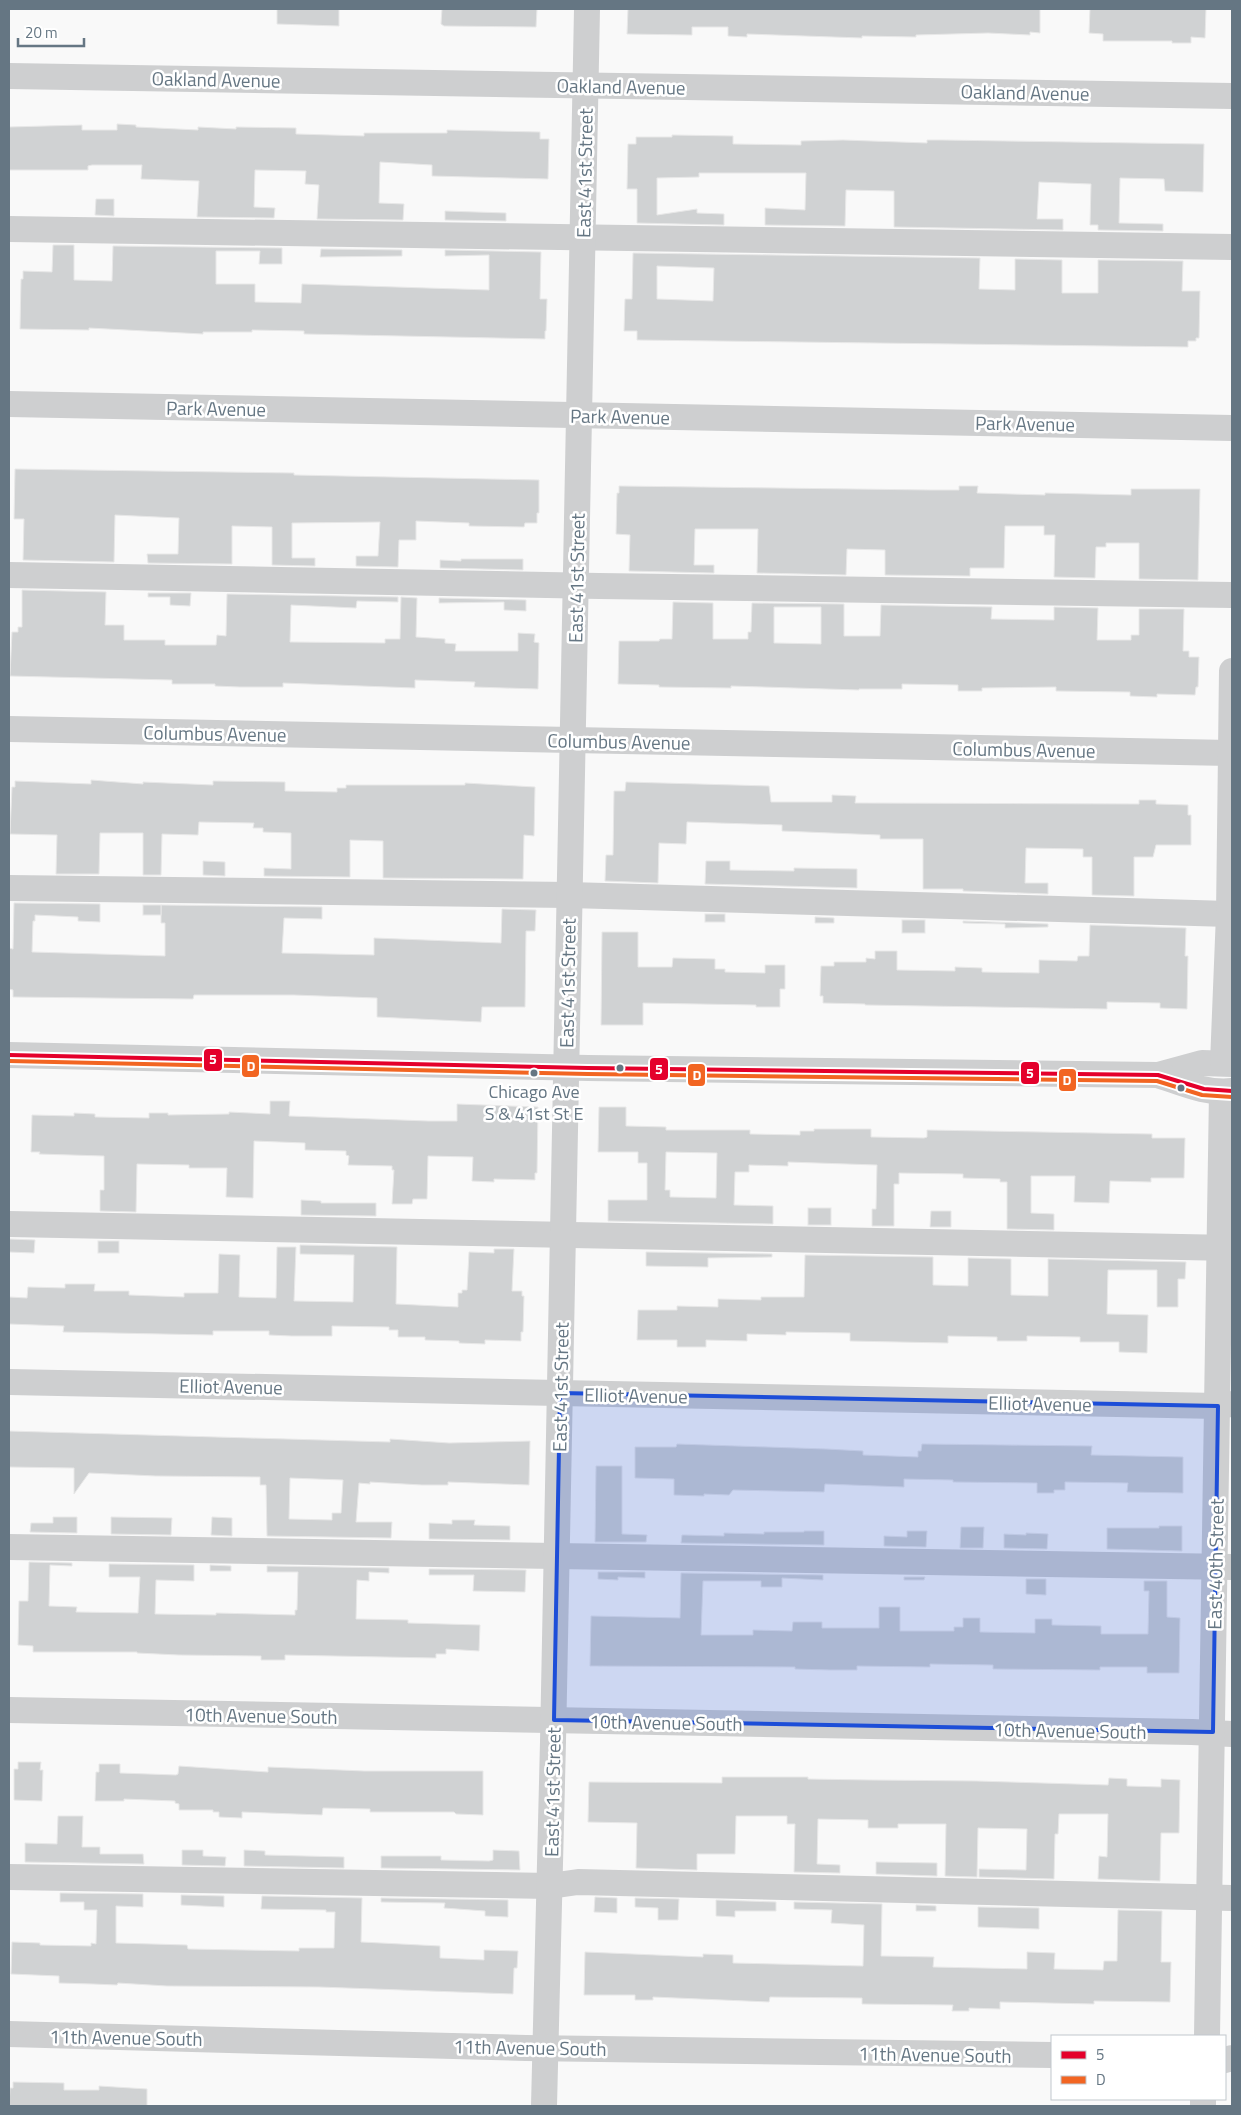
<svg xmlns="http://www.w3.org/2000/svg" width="1241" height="2115" font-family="'Titillium Web',sans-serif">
  <rect width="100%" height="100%" fill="#f9f9f9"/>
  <g fill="#d0d2d3" stroke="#e8e8e8" fill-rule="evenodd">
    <polygon points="277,9 339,9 339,26 277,24"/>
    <polygon points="442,9 537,9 536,27 444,26 441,24"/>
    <polygon points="628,9 1040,9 1040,33 1030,32 1030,35 988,33 916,35 916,37 862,36 862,38 747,34 747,37 728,36 728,27 692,27 692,35 627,34"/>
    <polygon points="1090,9 1206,9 1205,38 1191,37 1191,43 1172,43 1172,41 1103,41 1103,34 1089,33"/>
    <polygon points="117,124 136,125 136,127 198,130 198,127 236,129 236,127 296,128 296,134 364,136 364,133 447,133 447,130 540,132 540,139 549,139 548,179 432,176 432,165 380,162 379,203 404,204 403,220 317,219 319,185 305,184 306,171 255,170 254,207 275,208 274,218 197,217 199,181 141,179 142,165 92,165 88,166 88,170 9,170 9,127 82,125 82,130 117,130"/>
    <polygon points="672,135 733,136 733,144 801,145 801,141 843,140 927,143 927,140 942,140 1204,144 1203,192 1165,191 1164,179 1120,178 1119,223 1163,224 1163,231 1098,230 1098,225 1090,225 1091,184 1039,182 1037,219 1063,219 1063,230 894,227 894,191 846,190 845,226 765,225 765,208 805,210 806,173 699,173 699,177 657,178 657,215 697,209 697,213 724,214 724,225 637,223 637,189 627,189 628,144 636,144 636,137 672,137"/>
    <polygon points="96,199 114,199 114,216 95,215"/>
    <polygon points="445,211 506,213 506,221 445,220"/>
    <polygon points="53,245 74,245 74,280 112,281 113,246 282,248 282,264 259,264 260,251 216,251 216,284 255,284 255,302 301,303 302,284 489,290 489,255 445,256 445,250 541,252 540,299 547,299 546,331 545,331 545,339 304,334 304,331 252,330 252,332 203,332 203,334 89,328 89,330 20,329 21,279 23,279 23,271 52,272"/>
    <polygon points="321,249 402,250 402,256 320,257"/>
    <path d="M633,253L980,258L979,289L1015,290V259L1062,260V293H1098V260L1183,261L1182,291H1200L1199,338H1196V341H1188V347L637,340V331H624L625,299H632ZM657,266L714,268L713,301L657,299Z"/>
    <polygon points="15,469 294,473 294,475 539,480 539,513 537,513 537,523 525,523 524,527 469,526 469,523 416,521 416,540 399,540 398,567 356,566 356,556 378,556 380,522 292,523 292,558 315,558 315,566 272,565 272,527 232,526 232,564 148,563 147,554 178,554 179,518 115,515 114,562 23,560 24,519 14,519"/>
    <polygon points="619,486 930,490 959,490 959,486 978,486 977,493 1045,495 1045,493 1131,495 1131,489 1200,489 1198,580 1139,579 1139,543 1106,543 1106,547 1096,547 1095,578 1054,577 1055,535 1044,535 1044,526 1005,526 1004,568 970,568 970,576 885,575 885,550 847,549 846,575 757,573 758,529 695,529 694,565 714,565 714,573 629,571 630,535 616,534 617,493 619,493"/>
    <polygon points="461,559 523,559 523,570 440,568 440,560 461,561"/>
    <polygon points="22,590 106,592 105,625 124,625 124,640 165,640 165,645 216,645 217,635 226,636 227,594 398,597 398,602 357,601 356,608 291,605 290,642 385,643 385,639 400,639 401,597 417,598 416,637 445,639 445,643 456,644 455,651 518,651 518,633 535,634 534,642 539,643 538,689 474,687 475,682 415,680 415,688 283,683 283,687 240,687 215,686 215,684 172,684 172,680 10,676 12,632 18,632 18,627 22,627"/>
    <polygon points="148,593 191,593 190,606 170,605 170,597 148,597"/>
    <polygon points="439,598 526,600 526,611 504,610 504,602 439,603"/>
    <path d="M673,602L713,603V639H748V632H751L752,603L844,604V636H880L881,605L992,607L991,619L1054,620V607L1098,608L1097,640H1131V635H1139V609H1184L1183,651H1189V657H1199L1198,687H1196L1195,695L1157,694V697L1130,696V692L1056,691V687L982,688V691H958V685L902,684V689H859V690L731,686V688L659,687V685L618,684L619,641H659L660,639H672ZM774,607H821V644L774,643Z"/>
    <polygon points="91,780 143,784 143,782 213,785 213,781 285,782 285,791 337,792 337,788 346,788 346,785 465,785 465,783 535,787 534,836 524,835 523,879 383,878 383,841 350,840 350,877 264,876 264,868 291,869 291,833 263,832 263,828 253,828 254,823 199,822 198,835 162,834 161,875 143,875 143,833 100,833 99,874 56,874 57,835 10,834 12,787 15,787 15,781 91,784"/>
    <polygon points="626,782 769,786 771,802 832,802 832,795 856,796 855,803 1139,804 1139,800 1156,800 1156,804 1188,805 1188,815 1191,815 1191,845 1156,845 1153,857 1134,857 1134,896 1092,895 1092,857 1083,857 1083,849 1026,848 1025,883 1048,883 1048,894 963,891 963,889 923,889 923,839 880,839 880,835 782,831 782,825 687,822 686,844 659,843 658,883 605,881 606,855 613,855 614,791 625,791"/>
    <polygon points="203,861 225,862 225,876 203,875"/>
    <polygon points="706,861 730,861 730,870 794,871 794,868 857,869 857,888 705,884"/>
    <polygon points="14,903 100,904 100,922 78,921 78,917 35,915 35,921 33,921 32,952 165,956 165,923 161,923 161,905 322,907 322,919 284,918 282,953 374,955 374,938 501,943 502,909 536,910 535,931 526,931 525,1007 482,1007 481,1022 377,1017 377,998 294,995 194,995 193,999 13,997 13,990 9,989 9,948 13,949"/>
    <rect x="143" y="905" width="18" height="10"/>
    <rect x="705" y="914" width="20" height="8"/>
    <polygon points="815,917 834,918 834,923 815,923"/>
    <rect x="902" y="920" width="23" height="13"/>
    <polygon points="963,921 1048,924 1048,927 1005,928 1005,924 963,923"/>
    <polygon points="1090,925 1186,928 1185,956 1188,956 1187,1009 1160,1008 1160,1003 1107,1002 1107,1009 865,1005 865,1004 823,1003 823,996 820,996 821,966 834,966 834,962 866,962 866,958 875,959 875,951 897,951 897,970 955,971 955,967 982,968 982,972 1039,973 1039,960 1077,961 1078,956 1089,956"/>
    <polygon points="602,932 638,932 638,967 672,967 673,958 715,959 715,969 725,969 725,972 765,973 765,965 785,965 785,989 780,989 780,1007 756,1007 756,1005 643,1003 643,1025 601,1025"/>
    <polygon points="270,1101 290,1101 289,1116 428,1121 457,1121 457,1104 538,1107 537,1173 535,1173 535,1180 494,1179 494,1182 472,1181 473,1157 428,1156 427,1199 413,1199 412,1204 392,1204 394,1170 392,1170 392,1166 348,1165 349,1156 346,1155 346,1151 305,1150 305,1143 254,1141 253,1198 226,1197 227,1168 189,1168 189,1165 137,1164 136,1212 100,1211 100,1190 104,1190 104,1156 39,1154 40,1152 31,1152 32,1115 74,1116 74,1113 95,1114 95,1117 149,1118 149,1113 168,1113 168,1115 229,1114 229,1112 270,1114"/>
    <path d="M599,1107H626V1126L666,1127V1130H750V1134L800,1135V1131H814V1129H871V1137L924,1138L927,1137V1130L1152,1134V1138H1185L1184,1178H1151V1182L1110,1181L1109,1203L1074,1202L1075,1176H1031V1213L1054,1214V1230L1007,1229V1182H1000V1179L963,1178V1174L899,1173V1184H894V1226H872V1209H876L877,1165L788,1162V1166L749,1165V1172H735L734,1205L773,1206V1224L608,1221V1200H647V1163H638V1152H598ZM666,1152L717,1153L716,1198L670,1197V1190H665Z"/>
    <polygon points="301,1200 321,1201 321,1203 376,1203 376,1216 301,1215"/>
    <rect x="808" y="1208" width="23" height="17"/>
    <polygon points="931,1211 951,1211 951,1227 930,1227"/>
    <polygon points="9,1239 35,1240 34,1253 9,1252"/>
    <rect x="98" y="1241" width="21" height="12"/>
    <polygon points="300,1245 397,1247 396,1304 458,1307 458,1293 462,1293 462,1290 467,1290 469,1252 494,1253 494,1249 514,1249 512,1291 522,1291 522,1296 524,1296 523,1332 521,1332 521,1341 485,1340 485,1344 459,1343 459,1341 425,1340 425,1337 398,1337 398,1330 389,1330 389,1327 332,1326 332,1336 292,1336 269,1335 269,1331 213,1331 213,1335 63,1332 64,1326 9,1324 9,1297 27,1298 28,1287 65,1288 65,1284 95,1284 94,1291 129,1291 129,1295 184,1297 184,1293 218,1293 219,1254 240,1255 239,1297 276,1298 277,1247 296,1247 294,1301 353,1302 354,1255 300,1254"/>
    <polygon points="646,1252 772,1254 772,1257 708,1258 708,1267 646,1266"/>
    <polygon points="805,1255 933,1257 933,1285 968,1286 968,1258 1011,1259 1011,1295 1048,1296 1048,1259 1186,1262 1185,1279 1178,1279 1178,1307 1157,1307 1157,1270 1108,1270 1107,1314 1148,1315 1147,1353 1119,1352 1119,1342 1080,1342 1080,1337 1027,1336 1027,1341 997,1341 997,1337 948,1336 948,1343 850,1341 850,1333 786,1332 786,1335 747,1334 747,1341 706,1340 706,1347 677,1347 677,1340 637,1340 638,1310 677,1310 677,1306 718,1307 718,1299 761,1300 761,1297 804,1297"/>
    <path d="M9,1431L390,1442V1439L449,1443L530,1441L529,1485L448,1482V1485H422L370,1482V1484L359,1483L356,1522H392L391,1538L267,1536L266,1485H260V1477L156,1476L89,1473L74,1494V1468L9,1467ZM290,1478L343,1480L341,1513H332V1520L289,1519Z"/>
    <polygon points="677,1444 826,1449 863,1451 863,1455 918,1457 918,1451 921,1451 922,1444 1092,1446 1091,1455 1183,1457 1183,1493 1127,1492 1128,1483 1065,1482 1065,1490 1054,1490 1054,1493 1037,1493 1037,1483 953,1482 953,1480 904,1479 904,1487 825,1484 824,1492 733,1490 729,1495 704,1494 704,1496 674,1495 674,1479 635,1478 635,1447 676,1447"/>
    <polygon points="596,1466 622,1466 622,1534 647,1535 646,1542 595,1542"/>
    <polygon points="53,1517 77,1517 77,1533 30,1532 31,1523 53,1523"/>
    <polygon points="111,1517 172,1518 171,1535 111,1534"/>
    <polygon points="212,1517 232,1518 232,1536 211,1535"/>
    <polygon points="452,1520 475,1520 474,1525 510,1526 510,1540 429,1539 429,1523 452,1524"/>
    <polygon points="1159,1526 1182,1526 1182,1551 1107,1549 1107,1528 1159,1528"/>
    <polygon points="961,1527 984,1527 983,1548 960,1548"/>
    <polygon points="804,1531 824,1531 824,1545 681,1543 682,1535 684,1535 724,1536 724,1533 764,1534 764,1532 804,1532"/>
    <polygon points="907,1531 927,1531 926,1547 884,1546 884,1536 907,1537"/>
    <polygon points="1026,1533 1048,1534 1047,1549 1004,1548 1004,1534 1026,1535"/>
    <polygon points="29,1562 72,1563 72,1566 50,1565 49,1606 77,1607 76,1612 138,1613 140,1577 109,1577 109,1564 194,1565 194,1581 156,1580 155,1614 216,1615 216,1613 295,1615 295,1610 297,1610 298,1572 267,1572 267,1566 389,1568 389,1573 369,1572 369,1581 357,1580 356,1619 408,1620 408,1623 480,1625 479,1651 446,1649 446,1654 436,1654 436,1658 285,1655 285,1660 261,1660 261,1656 179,1655 137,1653 137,1652 33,1652 33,1646 18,1645 19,1601 28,1601"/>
    <polygon points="210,1565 231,1566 231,1571 210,1571"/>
    <polygon points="429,1569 526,1570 525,1592 473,1591 474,1575 429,1575"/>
    <polygon points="598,1572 645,1572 645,1578 618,1577 618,1580 598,1579"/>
    <polygon points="681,1573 823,1575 823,1580 782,1578 782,1587 761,1587 761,1581 703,1581 701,1635 753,1635 753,1630 792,1631 793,1622 822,1622 822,1628 879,1628 879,1607 900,1607 900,1631 954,1631 954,1627 963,1627 963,1618 980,1618 980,1632 1035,1633 1035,1619 1052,1619 1052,1625 1101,1626 1101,1634 1148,1634 1149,1591 1144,1591 1144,1581 1167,1581 1167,1617 1180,1618 1179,1673 1147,1673 1147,1667 1100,1667 1100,1670 993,1669 993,1665 930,1664 930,1667 857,1666 857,1670 831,1670 795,1669 795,1667 590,1666 591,1616 680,1618"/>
    <polygon points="904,1577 925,1577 924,1580 904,1580"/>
    <polygon points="1026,1579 1046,1579 1046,1595 1026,1594"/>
    <polygon points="18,1762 41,1762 40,1770 43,1770 42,1801 14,1800 14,1769 18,1769"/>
    <polygon points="99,1764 120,1764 120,1773 176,1775 178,1774 179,1766 268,1772 268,1767 364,1771 483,1771 483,1815 456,1814 454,1812 370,1812 370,1809 323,1808 322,1815 242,1812 242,1818 219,1817 219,1812 213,1812 213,1810 179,1810 179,1804 175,1803 175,1801 124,1799 124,1801 95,1801 96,1772 99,1772"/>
    <polygon points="722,1777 808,1777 808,1779 869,1780 977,1781 1108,1785 1109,1778 1127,1779 1127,1786 1161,1787 1161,1779 1180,1780 1179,1833 1161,1833 1160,1881 1098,1879 1099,1856 1107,1857 1108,1814 1059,1814 1058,1834 1055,1834 1054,1879 979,1877 979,1869 1026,1870 1027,1829 978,1828 977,1877 945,1876 946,1824 898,1824 898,1828 868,1828 868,1820 818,1819 817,1864 840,1865 840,1873 794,1872 795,1824 787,1824 787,1816 736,1816 735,1854 697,1854 697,1870 636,1868 637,1823 588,1822 589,1782 722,1783"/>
    <polygon points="58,1816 83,1816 82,1847 100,1847 100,1854 143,1854 144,1864 25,1862 25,1843 57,1844"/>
    <polygon points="182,1850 203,1850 203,1856 226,1857 225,1866 182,1865"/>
    <polygon points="244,1850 265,1851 265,1855 344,1857 344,1868 244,1866"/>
    <polygon points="493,1850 519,1851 520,1870 381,1868 381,1856 441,1856 441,1860 489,1861 493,1860"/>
    <polygon points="876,1862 937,1863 937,1876 876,1874"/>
    <polygon points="60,1893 143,1894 143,1907 116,1906 116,1943 187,1945 188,1949 299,1951 299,1948 334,1948 335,1912 326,1912 326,1910 261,1909 262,1896 362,1898 361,1942 440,1946 440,1958 484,1960 484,1950 518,1951 517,1968 514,1968 513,1994 319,1987 167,1986 118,1983 117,1985 93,1984 59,1983 59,1976 11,1974 12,1942 40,1943 40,1945 91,1946 91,1943 96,1944 97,1910 84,1910 84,1902 60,1902"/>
    <polygon points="181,1895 224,1896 224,1907 181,1905"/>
    <polygon points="595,1897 617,1898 617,1913 594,1912"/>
    <polygon points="381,1898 508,1900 508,1917 485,1916 485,1911 444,1908 445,1903 381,1902"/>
    <polygon points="635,1898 679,1899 678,1920 658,1920 658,1908 635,1907"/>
    <polygon points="716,1900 776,1902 776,1911 735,1911 735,1917 716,1916"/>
    <polygon points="794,1902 882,1904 881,1956 934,1957 933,1967 1027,1969 1027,1952 1055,1953 1054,1969 1103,1970 1104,1961 1117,1961 1118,1910 1162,1911 1161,1962 1171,1962 1170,2002 1094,2001 1094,2004 1000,2002 1000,2009 969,2008 969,2011 952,2011 953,2005 862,2004 862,1998 770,1997 769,2002 653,1997 653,2000 635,2000 635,1995 584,1995 585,1952 703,1957 703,1954 733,1955 733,1963 863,1966 864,1925 831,1923 832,1910 794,1909"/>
    <polygon points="916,1905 936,1906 936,1911 916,1911"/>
    <polygon points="978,1907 1039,1908 1039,1929 978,1927"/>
    <polygon points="13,2082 64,2083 64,2090 99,2090 99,2086 147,2089 147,2106 9,2106 10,2088 13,2088"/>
  </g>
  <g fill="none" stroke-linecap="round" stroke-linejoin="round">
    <g stroke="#cecfd0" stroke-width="26">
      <polyline points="9,76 1232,96"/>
      <polyline points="9,229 1232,247"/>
      <polyline points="9,404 1232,428"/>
      <polyline points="9,575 599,586 1232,595"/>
      <polyline points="9,729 1230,753"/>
      <polyline points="9,888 569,895 1229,914"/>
      <polyline points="9,1055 588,1068 1158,1075 1202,1063 1232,1064"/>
      <polyline points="1223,1063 1229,914 1232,671"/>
      <path d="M1158,1075C1183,1083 1206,1094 1232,1091"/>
      <polyline points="9,1224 1232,1248"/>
      <polyline points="9,1382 1218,1406 1232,1404"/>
      <polyline points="9,1547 1232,1567"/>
      <polyline points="9,1710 1192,1732 1232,1734"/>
      <polyline points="9,1877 550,1886 578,1882 1232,1898"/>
      <polyline points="9,2034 526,2048 1052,2055"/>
      <polyline points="1207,2036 1222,1092"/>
      <polyline points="1225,2060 1232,2058"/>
      <polyline points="544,2106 553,1742 587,9"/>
      <polyline points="1203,2106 1203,2099"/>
    </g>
    <defs>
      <polyline id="bus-1" points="9,1055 588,1068 1158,1075 1204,1089 1232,1091"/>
      <polyline id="bus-2" points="9,1061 588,1074 1157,1081 1202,1095 1232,1097"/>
    </defs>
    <use href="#bus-1" stroke="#fff" stroke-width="8"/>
    <use href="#bus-2" stroke="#fff" stroke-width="8"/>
    <use href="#bus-1" stroke="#e4002b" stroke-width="4"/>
    <use href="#bus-2" stroke="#f26522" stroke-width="4"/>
  </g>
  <path fill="#1d4ed8" fill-opacity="0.2" stroke="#1d4ed8" stroke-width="4" stroke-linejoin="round" d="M560,1393L1218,1406L1213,1732L554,1720Z"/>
  <g fill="#657683" stroke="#fff" stroke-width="2">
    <circle cx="620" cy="1068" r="4.5"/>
    <circle cx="534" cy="1073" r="4.5"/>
    <circle cx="1181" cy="1088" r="4.5"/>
  </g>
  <g text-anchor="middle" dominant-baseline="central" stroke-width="5" stroke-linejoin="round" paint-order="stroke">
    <g font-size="18" fill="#657683" stroke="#fff">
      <text x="534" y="1091">Chicago Ave<tspan x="534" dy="22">S &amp; 41st St E</tspan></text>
    </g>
    <g font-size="19" fill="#657683" stroke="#fff">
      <text transform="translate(216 79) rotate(1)">Oakland Avenue</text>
      <text transform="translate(621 86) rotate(1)">Oakland Avenue</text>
      <text transform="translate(1025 92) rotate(1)">Oakland Avenue</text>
      <text transform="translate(584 173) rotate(-89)">East 41st Street</text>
      <text transform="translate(216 408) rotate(1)">Park Avenue</text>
      <text transform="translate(620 416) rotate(1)">Park Avenue</text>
      <text transform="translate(1025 423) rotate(1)">Park Avenue</text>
      <text transform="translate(576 578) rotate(-89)">East 41st Street</text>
      <text transform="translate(215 733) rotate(1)">Columbus Avenue</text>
      <text transform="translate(619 741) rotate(1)">Columbus Avenue</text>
      <text transform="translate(1024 749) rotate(1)">Columbus Avenue</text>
      <text transform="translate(567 983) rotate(-89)">East 41st Street</text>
      <text transform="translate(231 1386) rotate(1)">Elliot Avenue</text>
      <text transform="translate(560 1387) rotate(-89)">East 41st Street</text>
      <text transform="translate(636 1395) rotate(1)">Elliot Avenue</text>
      <text transform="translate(1040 1403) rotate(1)">Elliot Avenue</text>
      <text transform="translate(1215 1564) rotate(-89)">East 40th Street</text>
      <text transform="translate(261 1715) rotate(1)">10th Avenue South</text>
      <text transform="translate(666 1722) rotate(1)">10th Avenue South</text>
      <text transform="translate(1070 1730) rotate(1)">10th Avenue South</text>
      <text transform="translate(552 1792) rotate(-89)">East 41st Street</text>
      <text transform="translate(126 2037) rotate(1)">11th Avenue South</text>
      <text transform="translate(530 2047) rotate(1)">11th Avenue South</text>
      <text transform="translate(935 2054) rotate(1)">11th Avenue South</text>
    </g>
  </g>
  <g stroke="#fff" stroke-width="2">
    <rect x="203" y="1048" width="20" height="24" rx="5" fill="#e4002b"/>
    <rect x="241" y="1054" width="19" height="24" rx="5" fill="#f26522"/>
    <rect x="649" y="1057" width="20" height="24" rx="5" fill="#e4002b"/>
    <rect x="1020" y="1061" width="20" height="24" rx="5" fill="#e4002b"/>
    <rect x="687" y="1063" width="19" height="24" rx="5" fill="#f26522"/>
    <rect x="1058" y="1068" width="19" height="24" rx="5" fill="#f26522"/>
  </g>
  <g font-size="14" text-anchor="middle" font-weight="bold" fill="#fff">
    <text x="213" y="1064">5</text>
    <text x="251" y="1071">D</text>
    <text x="659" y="1074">5</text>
    <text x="1030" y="1078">5</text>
    <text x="697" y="1080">D</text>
    <text x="1067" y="1085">D</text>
  </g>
  <rect width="1241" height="2115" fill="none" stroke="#657683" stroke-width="20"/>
  <rect x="1051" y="2035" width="175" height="65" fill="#ffffff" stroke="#c1c8cd"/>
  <rect x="1061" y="2051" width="25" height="8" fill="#e4002b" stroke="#c1c8cd"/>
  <text x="1096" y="2060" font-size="15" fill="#657683">5</text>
  <rect x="1061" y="2076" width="25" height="8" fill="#f26522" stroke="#c1c8cd"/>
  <text x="1096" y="2085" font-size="15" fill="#657683">D</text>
  <path d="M18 38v8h66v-8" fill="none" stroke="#657683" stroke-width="2.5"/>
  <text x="25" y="38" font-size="15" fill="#657683" stroke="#ffffff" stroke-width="4" paint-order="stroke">20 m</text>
</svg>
